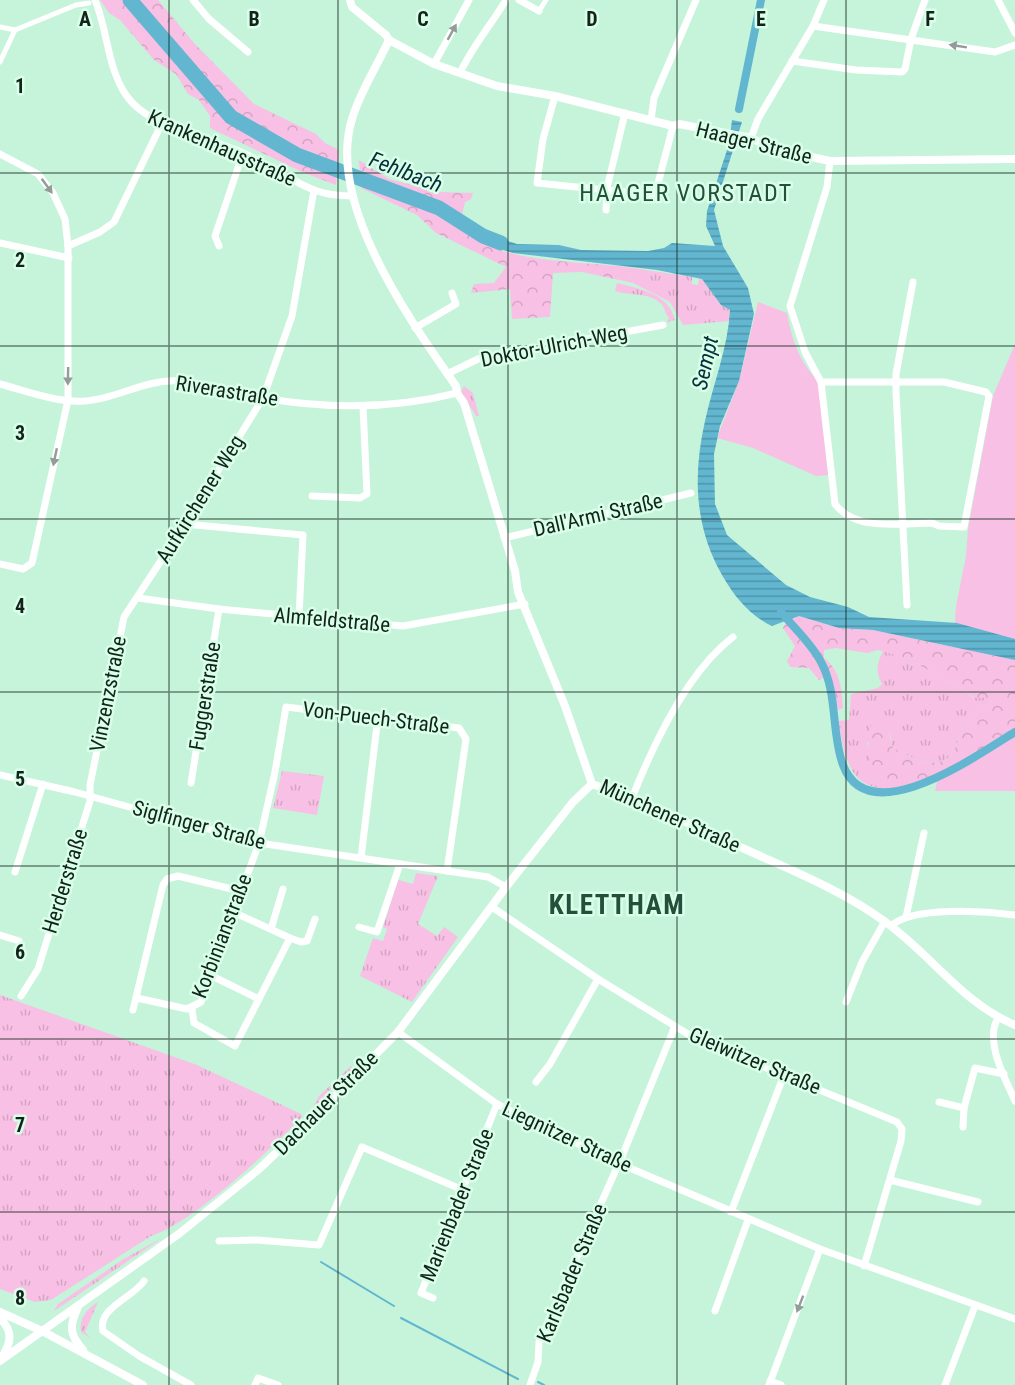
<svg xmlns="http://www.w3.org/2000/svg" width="1015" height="1385" font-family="'Roboto Condensed',sans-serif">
  <defs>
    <pattern id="grass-tufts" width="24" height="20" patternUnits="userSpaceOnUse" patternTransform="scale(1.5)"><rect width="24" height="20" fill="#f8c0e4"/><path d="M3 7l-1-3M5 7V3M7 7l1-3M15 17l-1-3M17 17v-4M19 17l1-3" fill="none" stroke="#d4a5c3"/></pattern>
    <pattern id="forest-crowns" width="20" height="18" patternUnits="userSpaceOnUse" patternTransform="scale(1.5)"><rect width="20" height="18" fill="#f8c0e4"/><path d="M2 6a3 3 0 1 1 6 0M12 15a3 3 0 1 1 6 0" fill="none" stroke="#d4a5c3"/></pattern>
    <pattern id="water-rules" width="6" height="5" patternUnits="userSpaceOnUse" patternTransform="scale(1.5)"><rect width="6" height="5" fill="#62b6d0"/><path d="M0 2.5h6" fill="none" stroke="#4f94a8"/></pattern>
  </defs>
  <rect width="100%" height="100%" fill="#c5f4da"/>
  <g fill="url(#grass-tufts)">
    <polygon points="626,267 692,277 692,284 698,285 699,278 702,279 721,305 730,310 729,321 683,325 670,302 633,283"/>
    <path d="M617,283C641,289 669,294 675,320L667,322L669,318C664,312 665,306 659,302C647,292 629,296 615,291Z"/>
    <polygon points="464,386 473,393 479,416 476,416 461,392"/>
    <path d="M883,651L906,658L930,671L939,679L960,686L973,698H990L992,701C984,711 971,716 964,727C959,735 958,745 952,753C939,773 908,757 892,747L890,734L867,742L878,782L912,781L920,784L916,786C856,796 848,777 838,721L849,720L851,694L878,688L882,684C875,671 877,664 883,651Z"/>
    <polygon points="282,771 324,776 317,815 273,808"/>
    <polygon points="416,873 438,876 418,924 437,936 444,927 458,937 412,1002 360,976 373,938 383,941 387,929 383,927 398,880 413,884"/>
    <path d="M0,995L197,1065L301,1114L302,1117C269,1151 194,1222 151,1236L51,1300L35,1302L0,1289Z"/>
    <polygon points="351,1066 355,1069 351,1074 347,1073 329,1091 330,1095 310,1113 319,1096"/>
    <polygon points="162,1238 54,1311 58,1304 122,1260"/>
    <path d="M98,1302L85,1332L90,1338L81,1332C79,1318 86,1310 98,1302Z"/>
  </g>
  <g fill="url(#forest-crowns)">
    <polygon points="100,0 158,0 195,44 254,104 316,134 325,143 339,150 336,185 302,172 210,128 210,116 199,100 188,94 176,74 154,60 120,20 109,13"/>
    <path d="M359,160L389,179L439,192L473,193L471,199L465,202L461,219L484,232L481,241C510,262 587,262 626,267L633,283L582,272L553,273L550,317L512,319L510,289L471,293L474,284L494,283L506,267L436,233L417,215L361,188Z"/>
    <path d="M799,616L839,628L873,630L1015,660V734L931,783L878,782C869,761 863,738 875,717L886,719L892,747C908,757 939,773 952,753C958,745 959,735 964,727C971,716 984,711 992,701L990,698H974L960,686L939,679L930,671L906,658L878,650L867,653L836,648L824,650V658C840,670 842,689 843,708L839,710L835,705L828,676L819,680L809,668L790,667L787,661L795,646L783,628L787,619Z"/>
  </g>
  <g fill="#f8c0e4">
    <path d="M758,302L787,313C791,337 800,365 819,381L830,475L816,476L753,448L717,438L739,381Z"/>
    <polygon points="1015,344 1015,660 953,648 956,606 966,556 968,529 993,396"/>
    <polygon points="1015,734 1015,791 935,791 938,778"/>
  </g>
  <path fill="url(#water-rules)" d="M732,120L742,122L714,210L723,246L748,288L754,314L739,381L720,426L714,454L715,504L727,535L786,585L810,597L848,607L869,617L957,623L1015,639V660L873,630L839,628L799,616L772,626C749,615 734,596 722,575C694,526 693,474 705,421C713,384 728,348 730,310L721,305L702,279L657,270L513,253L497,248L484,239L483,236L487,234L517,244L559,245L581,250L648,251L664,248L672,243L715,246L706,226L707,211L729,144Z"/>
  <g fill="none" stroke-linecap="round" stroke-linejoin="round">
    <g stroke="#62b6d0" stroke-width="2">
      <polyline points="321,1262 394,1306"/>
      <polyline points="401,1318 518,1379"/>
      <polyline points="538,1382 544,1385"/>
    </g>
    <g stroke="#62b6d0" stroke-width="8">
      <polyline points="739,109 761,0"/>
      <path d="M781,612C794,628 812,644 821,662C838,693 831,733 843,765C869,834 980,753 1015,732"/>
    </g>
    <polyline stroke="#62b6d0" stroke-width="15" points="130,0 231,117 297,155 439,208 483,236 501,243"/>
    <g stroke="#fff" stroke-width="5">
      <polyline points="539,11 546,0"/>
      <polyline points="0,27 15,30"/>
      <polyline points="0,62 15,30 76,5 89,3"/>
    </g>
    <g stroke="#fff" stroke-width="7">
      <path d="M95,0C108,31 107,67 126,95C148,128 208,137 243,153C268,164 291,182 317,191C329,195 340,196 353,196"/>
      <polyline points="193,0 209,19 248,52"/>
      <polyline points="519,0 539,11"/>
      <polyline points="998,0 1015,33"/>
      <polyline points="813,26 995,52 1015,45"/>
      <polyline points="792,61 856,70 902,72 905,69 911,39 925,0"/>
      <polyline points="434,64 469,0"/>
      <path d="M460,73C472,47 491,25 506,0"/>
      <polyline points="555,96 543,139 537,183 655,195 673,126"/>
      <polyline points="651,120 654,98 696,0"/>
      <polyline points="751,138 758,119 813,26 824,0"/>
      <polyline points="0,154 38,174 53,193 65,219 68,246 68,400 32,563 23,569 0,564"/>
      <polyline points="606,210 607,188 625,113"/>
      <polyline points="0,243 69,258"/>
      <polyline points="68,246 100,232 114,222 162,123"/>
      <polyline points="219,246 215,236 243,153"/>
      <polyline points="415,328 456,304 452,293"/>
      <polyline points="447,374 478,359 663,325"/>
      <path d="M821,382H944L986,392L989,396L964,527L939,526L932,523C900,523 856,532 835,504L821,382L805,352L790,306L827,187L830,161"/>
      <path d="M0,384C26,391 57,403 85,401C117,399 145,379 178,381C206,383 234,392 263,398C327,409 394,409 457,393"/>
      <polyline points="312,496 360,498 367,494 363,406"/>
      <polyline points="185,524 303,535 299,616"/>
      <polyline points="504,538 691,493"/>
      <polyline points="138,598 219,609 403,626 525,604"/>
      <polyline points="907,605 896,392 896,374 913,282"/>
      <polyline points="0,775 75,792 259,843 488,877 506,887"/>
      <polyline points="191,783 219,609"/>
      <path d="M632,798C653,745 687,672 733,637"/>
      <polyline points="361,858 378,717"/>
      <polyline points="15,872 43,784"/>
      <polyline points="492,907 598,979 696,1039 897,1122 902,1129 901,1141 864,1266"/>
      <polyline points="906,917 924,833"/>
      <path d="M891,926C912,906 986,911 1015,915"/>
      <polyline points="359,927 377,932 400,864"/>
      <polyline points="271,929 283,889"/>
      <polyline points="0,935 19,941"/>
      <polyline points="290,938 301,942 307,941 315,919"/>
      <polyline points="210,975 259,999"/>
      <polyline points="21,996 38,969 90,801 90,785 124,617 185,524 263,398 292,316 314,190"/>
      <polyline points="137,998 187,1009 201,1002 259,843 275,772 286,707 459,728 466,739 447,871"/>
      <polyline points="846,1002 862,962 885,921"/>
      <polyline points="192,1009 194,1023 235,1046 290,938 233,912"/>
      <polyline points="133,1010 163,885 167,879 178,876 240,891"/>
      <path d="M998,1018C984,1041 1005,1078 1015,1101"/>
      <polyline points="398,1032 497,1104 611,1160 820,1249 1015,1319"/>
      <polyline points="536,1082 550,1064 598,979"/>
      <polyline points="939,1102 964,1108"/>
      <polyline points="963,1127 964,1108 975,1068 1004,1074"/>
      <polyline points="890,1180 978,1202"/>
      <polyline points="731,1212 784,1075"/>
      <polyline points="219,1241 257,1240 319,1245 362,1147 463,1190"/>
      <path d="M144,1281C134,1297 97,1308 103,1331L139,1356L191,1385"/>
      <polyline points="433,1298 421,1293 497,1104"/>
      <polyline points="715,1311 748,1220"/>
      <polyline points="770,1381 781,1385"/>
      <polyline points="255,1385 258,1378 278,1385"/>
      <polyline points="530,1385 538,1362 539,1342 623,1154 675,1026"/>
      <polyline points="769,1385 820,1249"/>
      <polyline points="945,1385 975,1306"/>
    </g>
    <g stroke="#fff" stroke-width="8">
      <polyline points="350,0 352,7 386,35 389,40 434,64 497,86 555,96 673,126 679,124 751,138 774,149 830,161 1015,159"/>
      <path d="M389,40C377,66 360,92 352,119C326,204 410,320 456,386L457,393L464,403L515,571L518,592L565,706L592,784"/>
      <path d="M592,784C646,802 696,827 747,850C793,871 843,891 884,921C930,953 962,1003 1015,1025"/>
      <path d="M78,1307C69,1326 69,1334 83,1350"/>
      <polyline points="0,1312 42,1331 143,1385"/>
      <path d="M0,1318C14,1332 11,1343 1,1359"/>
      <polyline points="0,1361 180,1233 258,1170 312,1119 398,1032 506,887 573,802 592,784"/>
    </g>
  </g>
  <defs><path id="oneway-solid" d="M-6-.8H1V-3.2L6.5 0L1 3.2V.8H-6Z" transform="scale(1.5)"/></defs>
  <g fill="#949c98">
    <use href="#oneway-solid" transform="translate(452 32) rotate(-61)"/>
    <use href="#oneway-solid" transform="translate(958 46) rotate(-171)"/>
    <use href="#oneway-solid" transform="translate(47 186) rotate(54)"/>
    <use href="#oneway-solid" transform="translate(68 376) rotate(91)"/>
    <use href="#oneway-solid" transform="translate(55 457) rotate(102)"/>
    <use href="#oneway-solid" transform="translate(800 1304) rotate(111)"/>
  </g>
  <path fill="none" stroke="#11231a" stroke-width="1.5" stroke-opacity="0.55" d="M169,0V1385M338,0V1385M508,0V1385M677,0V1385M846,0V1385M0,173H1015M0,346H1015M0,519H1015M0,692H1015M0,866H1015M0,1039H1015M0,1212H1015"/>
  <g text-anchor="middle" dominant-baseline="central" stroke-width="5" stroke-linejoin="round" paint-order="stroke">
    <g font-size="21" fill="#11231a" stroke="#d9ffe9">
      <text transform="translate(754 143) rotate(14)">Haager Straße</text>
      <text transform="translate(222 148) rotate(24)">Krankenhausstraße</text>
      <text transform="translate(554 346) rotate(-11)">Doktor-Ulrich-Weg</text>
      <text transform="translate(227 391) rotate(9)">Riverastraße</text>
      <text transform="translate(200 499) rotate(-58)">Aufkirchener Weg</text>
      <text transform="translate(598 515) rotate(-13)">Dall'Armi Straße</text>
      <text transform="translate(332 620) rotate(5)">Almfeldstraße</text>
      <text transform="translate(108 694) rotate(-79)">Vinzenzstraße</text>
      <text transform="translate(205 696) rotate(-81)">Fuggerstraße</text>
      <text transform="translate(376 718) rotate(7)">Von-Puech-Straße</text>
      <text transform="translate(670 816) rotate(24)">Münchener Straße</text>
      <text transform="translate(199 825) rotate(15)">Siglfinger Straße</text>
      <text transform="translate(65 881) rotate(-73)">Herderstraße</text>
      <text transform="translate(222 936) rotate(-69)">Korbinianstraße</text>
      <text transform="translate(755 1061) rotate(23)">Gleiwitzer Straße</text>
      <text transform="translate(326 1103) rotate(-45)">Dachauer Straße</text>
      <text transform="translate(567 1137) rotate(25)">Liegnitzer Straße</text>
      <text transform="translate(457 1205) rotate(-68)">Marienbader Straße</text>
      <text transform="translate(572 1273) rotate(-67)">Karlsbader Straße</text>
    </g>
    <g font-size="22" font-style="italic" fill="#062f3b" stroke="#d9ffe9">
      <text transform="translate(406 172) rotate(21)">Fehlbach</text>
      <text transform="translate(705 363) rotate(-77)">Sempt</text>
    </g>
    <g font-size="24" letter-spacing="1.5" fill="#244f3a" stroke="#d9ffe9">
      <text x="686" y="193">HAAGER VORSTADT</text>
    </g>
    <g font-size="27" font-weight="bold" letter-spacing="1.5" fill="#244f3a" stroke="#d9ffe9">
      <text x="617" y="905">KLETTHAM</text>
    </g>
  </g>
  <g font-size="20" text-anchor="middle" font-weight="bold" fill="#11231a" stroke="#d9ffe9" stroke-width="5" stroke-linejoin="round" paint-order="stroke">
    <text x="85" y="26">A</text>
    <text x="254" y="26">B</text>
    <text x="423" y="26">C</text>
    <text x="592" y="26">D</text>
    <text x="761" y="26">E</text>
    <text x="930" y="26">F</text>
    <text x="20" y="93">1</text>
    <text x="20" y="267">2</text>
    <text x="20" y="440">3</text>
    <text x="20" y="613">4</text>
    <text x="20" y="786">5</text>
    <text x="20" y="959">6</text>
    <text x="20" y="1132">7</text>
    <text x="20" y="1305">8</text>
  </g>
</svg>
